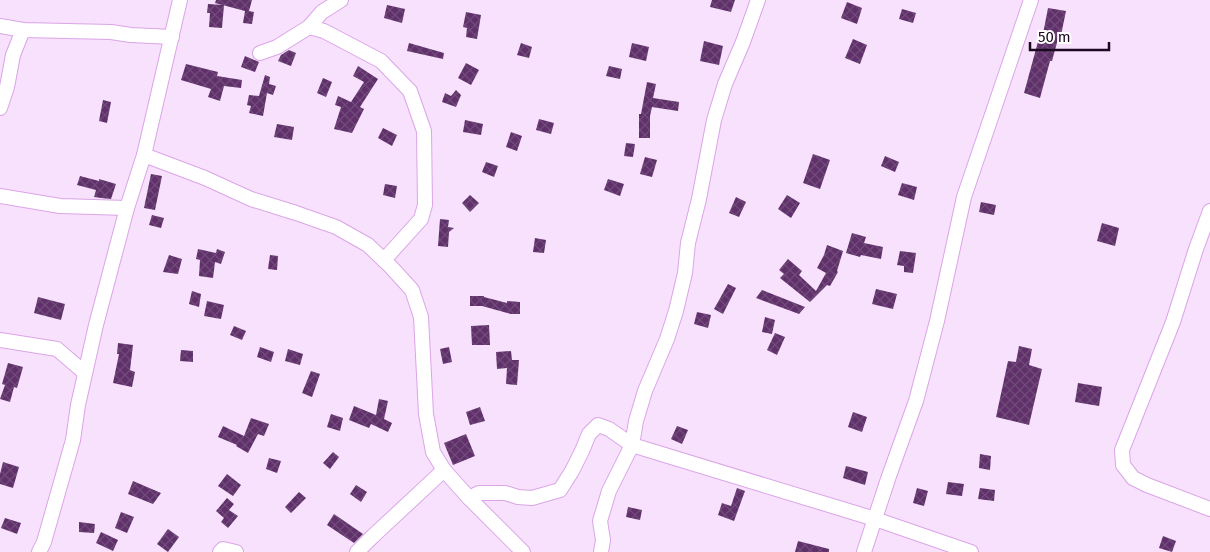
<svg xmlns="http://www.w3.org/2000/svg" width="1210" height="552" font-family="'Fira Sans',sans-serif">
  <defs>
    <pattern id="building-cross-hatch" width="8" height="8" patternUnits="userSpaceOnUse" patternTransform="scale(1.25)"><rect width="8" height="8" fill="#5f306a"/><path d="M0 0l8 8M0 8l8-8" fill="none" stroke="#714b7a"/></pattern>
  </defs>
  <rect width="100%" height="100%" fill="#f7e1fc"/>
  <g fill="url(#building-cross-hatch)">
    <polygon points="216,0 252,0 249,11 254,12 252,24 243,23 245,11 215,3"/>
    <polygon points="712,0 735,0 731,12 710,7"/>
    <polygon points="847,2 862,8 857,24 841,18"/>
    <polygon points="208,4 224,5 222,28 209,27 210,13 207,13"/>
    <polygon points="387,5 405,9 402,23 384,18"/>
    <polygon points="1048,8 1066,11 1060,40 1058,39 1052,61 1050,61 1040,98 1024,93 1039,38 1042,39"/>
    <polygon points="902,9 916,13 913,23 899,19"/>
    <polygon points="466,12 481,15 477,39 466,37 467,28 463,27"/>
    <polygon points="853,39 867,45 860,64 845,58"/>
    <polygon points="704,41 723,46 719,65 700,61"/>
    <polygon points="409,43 444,53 443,59 407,51"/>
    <polygon points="521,43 532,47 529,58 517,55"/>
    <polygon points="632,43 649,47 646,61 629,57"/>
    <polygon points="289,50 296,53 291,66 278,61 281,55"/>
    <polygon points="245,56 259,62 255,72 241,67"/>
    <polygon points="466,63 479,70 471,85 458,78"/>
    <polygon points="186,64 218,72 217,76 242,80 241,88 224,86 220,101 208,97 211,89 181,80"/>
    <polygon points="358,66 378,79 360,107 364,109 352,133 334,129 341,107 335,105 338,96 351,102 364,82 353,76"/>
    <polygon points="609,66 622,69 620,79 606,76"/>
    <polygon points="265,75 270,77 269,84 276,86 273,95 267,93 263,116 249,113 251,106 247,105 249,95 259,96"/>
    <polygon points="323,78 332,82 326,97 317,93"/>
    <polygon points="647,82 656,84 653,98 679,102 678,111 652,107 650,116 650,138 639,138 639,114 641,114"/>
    <polygon points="456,90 461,95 456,107 442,102 445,93 451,96"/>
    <polygon points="103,100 111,102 107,123 99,121"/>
    <polygon points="539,119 554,123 551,134 536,130"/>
    <polygon points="465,120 483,124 481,135 463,132"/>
    <polygon points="277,124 294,127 292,140 274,137"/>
    <polygon points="383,128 397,135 392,146 378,138"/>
    <polygon points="511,132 522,136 517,151 506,147"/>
    <polygon points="626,143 635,144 633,157 624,156"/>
    <polygon points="813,154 830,160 820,189 803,183"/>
    <polygon points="885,156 899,162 895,172 881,166"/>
    <polygon points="645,157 657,160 652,177 640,174"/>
    <polygon points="486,162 498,166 494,177 482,172"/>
    <polygon points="151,174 162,176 155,210 144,208"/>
    <polygon points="80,176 99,181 99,179 116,184 111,199 101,198 94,197 96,190 77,185"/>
    <polygon points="608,179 624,184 620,196 604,190"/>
    <polygon points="902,183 917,187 914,200 898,195"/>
    <polygon points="385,184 397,186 395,198 383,195"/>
    <polygon points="470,195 479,203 470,212 462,203"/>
    <polygon points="787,195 800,203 791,218 778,209"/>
    <polygon points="736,197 746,202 739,217 729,213"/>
    <polygon points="981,202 996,205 994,215 979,212"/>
    <polygon points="152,215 164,218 161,228 149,225"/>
    <polygon points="440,219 449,220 448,227 454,228 449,232 448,247 438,246"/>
    <polygon points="1102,223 1119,228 1115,246 1097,241"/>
    <polygon points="852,233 866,237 864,243 883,247 881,259 861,255 860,257 846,253"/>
    <polygon points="535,238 546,240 544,253 533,252"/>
    <polygon points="827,245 843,251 837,271 838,272 830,286 827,285 810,302 780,278 784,274 779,270 788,259 802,271 799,275 816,291 826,273 817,268 824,255"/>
    <polygon points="198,249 216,253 217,249 225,252 221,264 215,262 213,278 199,276 200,260 196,259"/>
    <polygon points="900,251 916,253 913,273 904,272 904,266 897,265"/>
    <polygon points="169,255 182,259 178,274 163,272"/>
    <polygon points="270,255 278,256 277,270 268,269"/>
    <polygon points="728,284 736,288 723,314 714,309"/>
    <polygon points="876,289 897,294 893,309 872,304"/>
    <polygon points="762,290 805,307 799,314 756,298"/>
    <polygon points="192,291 201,294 199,307 189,304"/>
    <polygon points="470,296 484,296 484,297 507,303 507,301 520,302 520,314 511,314 482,306 470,306"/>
    <polygon points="38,297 65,304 61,320 34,313"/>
    <polygon points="207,301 224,305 221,319 204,316"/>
    <polygon points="697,312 711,315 708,328 694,324"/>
    <polygon points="765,317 775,320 772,334 762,332"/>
    <polygon points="489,325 490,345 472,345 471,326"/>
    <polygon points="234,326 246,331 242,340 230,335"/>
    <polygon points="775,333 785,337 777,355 767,350"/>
    <polygon points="118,343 133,345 130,370 135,372 132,387 113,383 119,354 117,354"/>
    <polygon points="1019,346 1032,349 1029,365 1042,369 1029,425 996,417 1008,361 1016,362"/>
    <polygon points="260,347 274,352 271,362 257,357"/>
    <polygon points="449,347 452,362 443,364 440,349"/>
    <polygon points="288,349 303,354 300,365 285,361"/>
    <polygon points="181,350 193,351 193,362 180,361"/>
    <polygon points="511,351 512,360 519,360 517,385 506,384 507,368 497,369 496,352"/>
    <polygon points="8,363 23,367 17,388 14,387 10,402 0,399 5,385 2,384"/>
    <polygon points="311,371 320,374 312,397 302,393"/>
    <polygon points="1078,383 1102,387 1099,406 1075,402"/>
    <polygon points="379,399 388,401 384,419 392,423 388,432 371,424 369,428 349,420 354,406 376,415"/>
    <polygon points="480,407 485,421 470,425 466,412"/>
    <polygon points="853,412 867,417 862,432 848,427"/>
    <polygon points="331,414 343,418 340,431 327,427"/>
    <polygon points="251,418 269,424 264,436 258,434 248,453 236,446 237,445 218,437 223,426 244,436"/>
    <polygon points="677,426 688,430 682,444 671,439"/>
    <polygon points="466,434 475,456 453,465 444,443"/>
    <polygon points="333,452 339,457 330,469 323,463"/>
    <polygon points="980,454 991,456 990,470 979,468"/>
    <polygon points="269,458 281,461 277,473 266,469"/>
    <polygon points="3,462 19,467 13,488 0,484 0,474"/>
    <polygon points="846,466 868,472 865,485 843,478"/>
    <polygon points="227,474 241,485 233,496 218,486"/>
    <polygon points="133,481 161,493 153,504 128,494"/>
    <polygon points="948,482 964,484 962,496 946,494"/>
    <polygon points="356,485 367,492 361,502 350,494"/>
    <polygon points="737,488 745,491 734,521 718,515 722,503 731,506"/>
    <polygon points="917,488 928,491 924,506 913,503"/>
    <polygon points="980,488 995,490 994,501 978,499"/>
    <polygon points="299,492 306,498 291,513 285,507"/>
    <polygon points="227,498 234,504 229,510 238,516 228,528 221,522 224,518 216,511"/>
    <polygon points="628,507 642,510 640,520 626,517"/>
    <polygon points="121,512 134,517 127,533 115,528"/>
    <polygon points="334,514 363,534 354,543 327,525"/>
    <polygon points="5,518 21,523 17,534 1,528"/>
    <polygon points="79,522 95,524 94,533 79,532"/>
    <polygon points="168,529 179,537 168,552 157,544"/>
    <polygon points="101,532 118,540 113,551 96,543"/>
    <polygon points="1163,536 1176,541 1172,552 1159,548"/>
    <polygon points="798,541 829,549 829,552 795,552"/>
  </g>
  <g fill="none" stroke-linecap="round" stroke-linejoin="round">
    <defs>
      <g id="minor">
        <polyline points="0,26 23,30 111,32 131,35 172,37"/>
        <polyline points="309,27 322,12 341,0"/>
        <polyline points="260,53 277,47 309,27 324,31 381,61 410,91 424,131 425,205 421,219 384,260"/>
        <polyline points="0,108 7,87 13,55 23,30"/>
        <polyline points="144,155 205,178 251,199 296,213 336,227 368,245 391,267 412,290 421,317 426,414 433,452 444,470 469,498 523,552"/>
        <polyline points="0,196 60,206 127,208"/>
        <polyline points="1210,211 1196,249 1173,322 1122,450 1123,465 1133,478 1147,485 1210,509"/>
        <polyline points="0,340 57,349 85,373"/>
        <polyline points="469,498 479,493 505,493 518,497 532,498 560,490 572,471 582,451 589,434 598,425 609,429 632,445 875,519 971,552"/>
        <polyline points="39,552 44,542 73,440 78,405 96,325 127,208 144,155 180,0"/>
        <polyline points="220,552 223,549 236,552"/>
        <polyline points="357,552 373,536 444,470"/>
        <polyline points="601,552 603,540 600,521 609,491 632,445 636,421 645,391 667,339 676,311 685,273 688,243 699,199 714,120 725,84 743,42 758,0"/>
        <polyline points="864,552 889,476 916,401 937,321 964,197 1031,0"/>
      </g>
    </defs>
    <use href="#minor" stroke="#dba5e7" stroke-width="16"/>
    <use href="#minor" stroke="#fff" stroke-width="14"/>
  </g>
  <path d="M1030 42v8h79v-8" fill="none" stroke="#1c0921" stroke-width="2.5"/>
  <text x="1038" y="42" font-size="15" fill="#1c0921" stroke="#ffffff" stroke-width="4" paint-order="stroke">50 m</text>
</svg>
